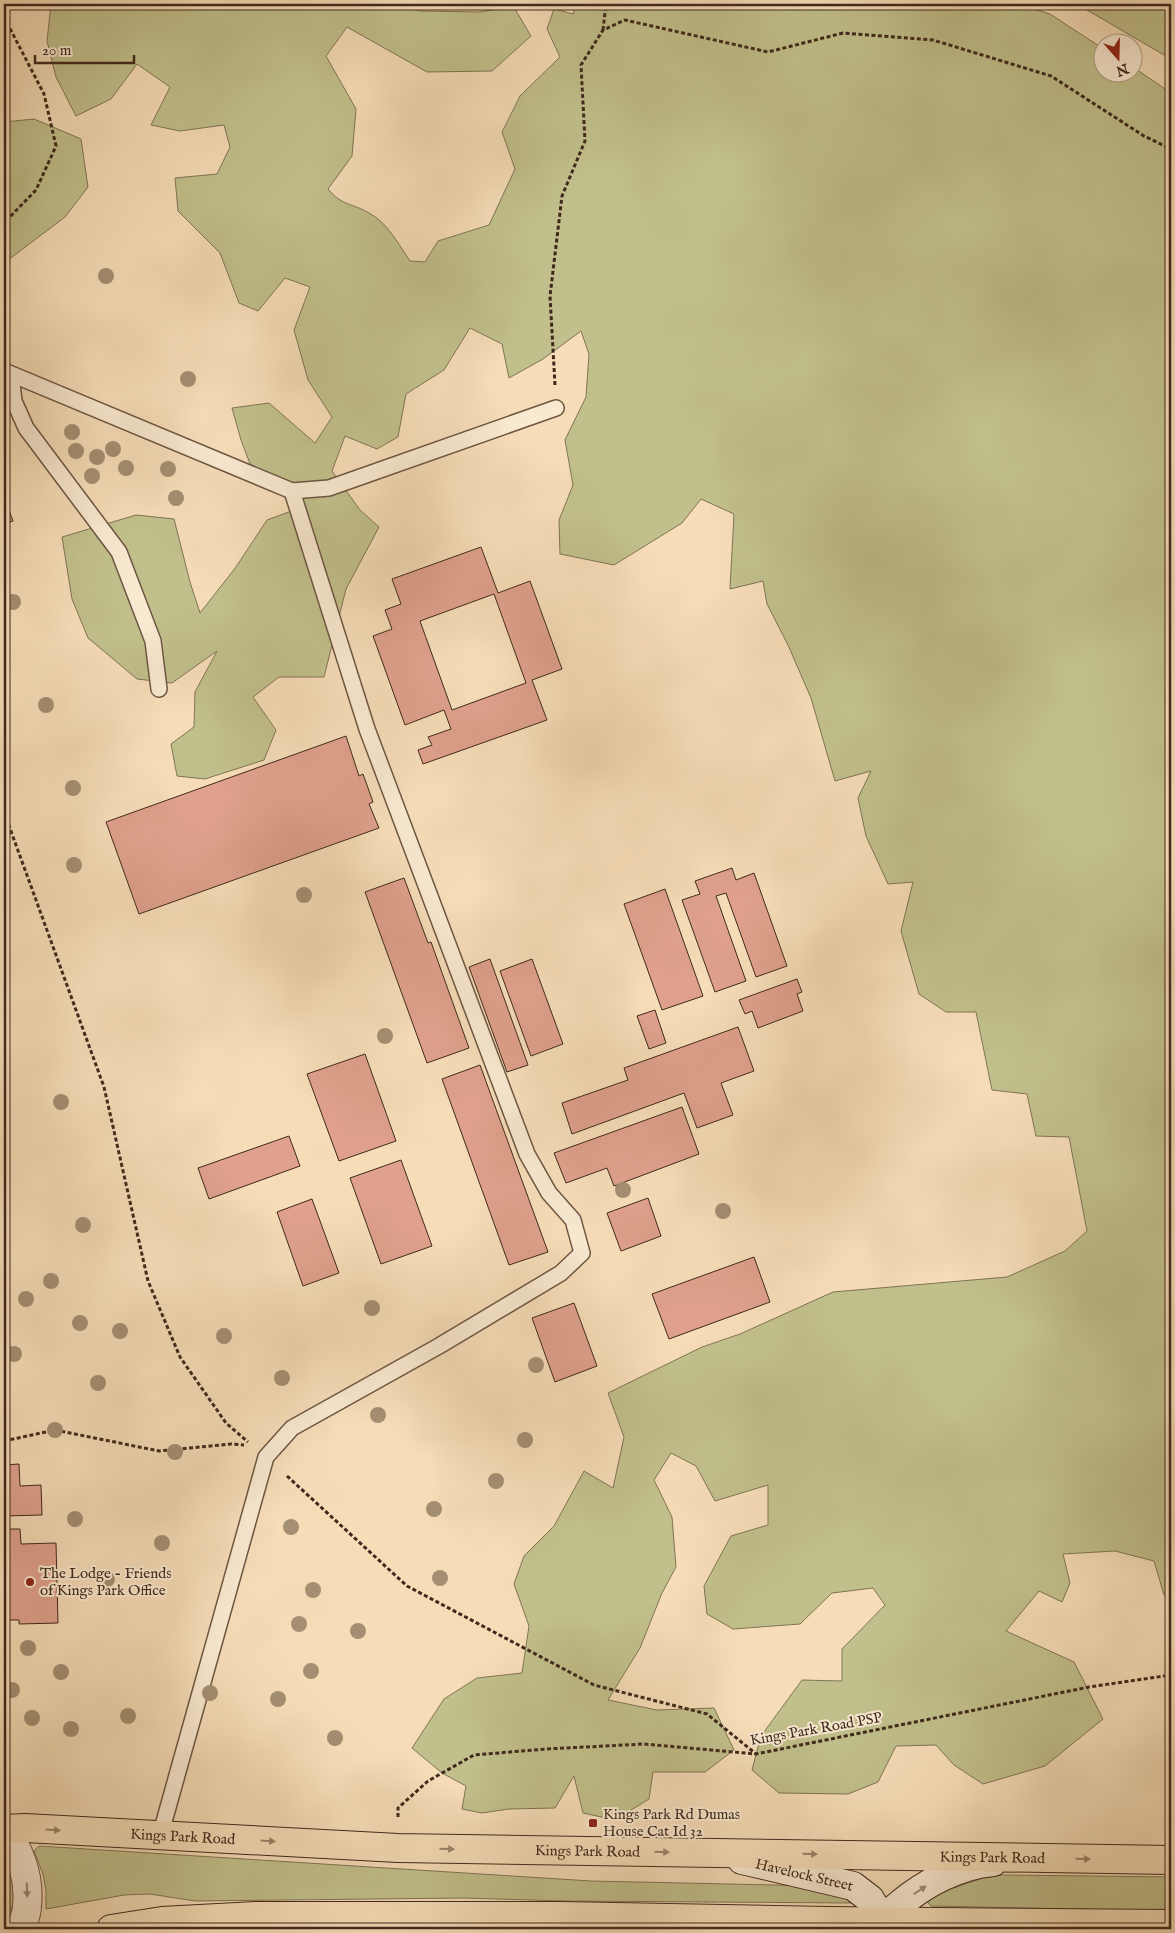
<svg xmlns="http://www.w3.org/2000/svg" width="1175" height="1933" font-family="'IM FELL English',serif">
  <rect width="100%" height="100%" fill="#f6ddb8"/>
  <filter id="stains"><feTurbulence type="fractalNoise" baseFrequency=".004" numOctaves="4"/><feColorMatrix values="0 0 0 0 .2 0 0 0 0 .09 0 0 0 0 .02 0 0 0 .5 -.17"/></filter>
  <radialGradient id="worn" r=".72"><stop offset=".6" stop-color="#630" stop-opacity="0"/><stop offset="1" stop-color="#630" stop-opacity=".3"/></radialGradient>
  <g fill="#c1c08c" stroke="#807454">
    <path d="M51,4H394L420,11L479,12L499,9L504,4H512L531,36L492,71L427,72L347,27L326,56L356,109L352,156L328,189C342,206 352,203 369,213C387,222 399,245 410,261L425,262L438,241L489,225L515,169L502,132L520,96L560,57L547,29L554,9L573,14L576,4H1017L1050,14L1102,48V72H1132L1133,67L1171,93V1598L1164,1595L1154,1561L1115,1551L1063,1554L1070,1583L1062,1602L1039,1591L1006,1631L1074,1662L1103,1719L1045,1766L983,1784L954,1765L936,1745L896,1746L878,1782L848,1794L779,1793L752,1770L761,1736L802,1680L842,1681V1649L885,1605L873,1588L832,1593L800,1624L733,1629L707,1614L704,1586L731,1536L768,1525V1485L715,1501L696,1466L671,1453L654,1480L672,1517L676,1567L662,1593L640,1648L608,1700L657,1710L714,1708L734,1750L705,1772H653L649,1799L615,1820L583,1813L574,1776L555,1808L509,1809L482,1813L462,1809L466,1786L442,1773L412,1748L444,1699L477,1678L522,1673L529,1626L514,1584L524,1556L554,1526L584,1471L613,1488L624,1437L608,1393L702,1347L740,1334L833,1292L1007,1277L1065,1251L1087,1231L1069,1137L1036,1136L1027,1094L992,1090L976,1012H946L919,994L901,931L913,882L888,884L866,836L858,798L871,771L835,781L811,698L788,645L767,604L763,581L730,589L734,514L701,499L682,523L614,565L560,554L559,520L573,485L565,440L586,397L589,354L581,331L543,359L509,378L502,344L470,328L444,370L406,394L398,437L377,449L345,436L332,471L360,510L379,527L346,589L324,677H279L253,697L276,730L264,760L205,779L177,776L171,744L194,727L195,692L217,651L172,683L137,679L88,638L72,599L62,537L136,515L174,519L190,582L200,613L236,567L267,520L297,509L289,486L257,482L241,440L232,408L269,403L315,443L332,417L308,380L294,330L310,287L285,278L258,311L239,303L220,253L178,211L175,178L217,174L230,147L224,125L180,131L151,125L170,87L137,64L111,99L76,116L56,77L47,41Z"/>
    <polygon points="1064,4 1171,4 1171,59 1087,10"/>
    <polygon points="34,119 81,139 88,187 65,217 4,263 4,122"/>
    <polygon points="39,1846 591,1881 821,1886 844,1892 853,1903 564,1901 464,1898 195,1901 150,1894 124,1895 46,1909 46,1891 43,1874 34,1851"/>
    <path d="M4,1864C22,1878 18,1905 4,1920Z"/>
    <polygon points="1002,1875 1171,1877 1171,1911 931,1906 928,1903 928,1898 933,1895 983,1878"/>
  </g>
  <g fill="#dfa18c" stroke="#40291c" fill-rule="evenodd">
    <polygon points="4,497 13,521 4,524"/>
    <path d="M481,547L498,593L530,581L562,669L532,680L547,720L423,764L418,750L432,745L428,737L451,729L444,710L405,725L373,636L392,629L385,610L401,604L392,579ZM494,594L526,683L452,710L420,621Z"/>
    <polygon points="346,736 359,776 363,774 373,802 369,804 379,828 139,914 106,822"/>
    <polygon points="732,868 736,880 754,873 787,966 756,977 726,893 716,896 746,981 715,992 682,900 700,894 695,881"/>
    <polygon points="404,878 428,943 431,942 469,1048 427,1063 365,892"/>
    <polygon points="665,889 703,996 662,1010 624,904"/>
    <polygon points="490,959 528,1065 507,1072 469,967"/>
    <polygon points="532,959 563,1044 531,1056 500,971"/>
    <polygon points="797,979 802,992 797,994 803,1011 758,1028 752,1011 745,1014 739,1000"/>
    <polygon points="655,1010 666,1043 649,1049 637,1016"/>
    <polygon points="738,1027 754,1071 721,1083 733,1115 697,1128 684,1093 572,1134 562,1103 628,1080 624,1068"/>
    <polygon points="365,1054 396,1141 339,1161 307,1074"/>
    <polygon points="480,1065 548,1252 509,1265 442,1079"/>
    <polygon points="682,1107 699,1154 614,1186 607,1168 566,1183 554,1153"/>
    <polygon points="289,1136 300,1166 209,1199 198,1168"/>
    <polygon points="401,1160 432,1246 381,1264 350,1178"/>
    <polygon points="648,1198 661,1236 621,1251 607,1213"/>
    <polygon points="312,1199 339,1273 303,1286 277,1212"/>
    <polygon points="754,1257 770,1302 669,1339 652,1294"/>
    <polygon points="574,1303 597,1366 555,1382 532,1318"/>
    <polygon points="19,1464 20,1486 41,1485 42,1515 4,1516 4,1465"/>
    <polygon points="4,1529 20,1529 21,1544 56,1543 58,1623 19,1624 19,1620 4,1620"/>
  </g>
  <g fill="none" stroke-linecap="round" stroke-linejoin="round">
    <defs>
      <g id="lane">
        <polyline points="4,371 292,491 329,488 556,408"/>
        <polyline points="11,375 14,401 26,428 119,552 153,641 159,689"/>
        <polyline points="160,1836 266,1457 292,1428 439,1346 561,1273 582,1253 573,1220 549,1193 527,1154 367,729 292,491"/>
      </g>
      <path id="street" d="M4,1828C20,1851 30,1878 27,1906C27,1914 23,1922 21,1929"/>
      <g id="secondary">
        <path id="s1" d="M742,1860L853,1886L870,1899L888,1929"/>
        <path d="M874,1929C882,1921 890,1912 899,1905C925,1883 959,1865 993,1862"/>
      </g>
      <g id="primary">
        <path id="s2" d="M4,1829L25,1828L398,1848L1171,1860"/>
        <polyline points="111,1929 162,1921 256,1916 561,1916 828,1921 1171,1924"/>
      </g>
    </defs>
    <use href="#lane" stroke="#6e5643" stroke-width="18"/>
    <use href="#street" stroke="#6e5643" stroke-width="30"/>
    <use href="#secondary" stroke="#40291c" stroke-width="30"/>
    <use href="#primary" stroke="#40291c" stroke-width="30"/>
    <g stroke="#40291c" stroke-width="3" stroke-dasharray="4 2.5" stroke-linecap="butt">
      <polyline points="4,17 44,94 56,146 36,190 4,223"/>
      <polyline points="603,30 606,4"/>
      <polyline points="555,385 550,296 562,196 585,141 581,65 603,30 625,20 768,52 843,33 933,40 1051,76 1144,136 1171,149"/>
      <polyline points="4,812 104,1087 148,1281 180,1357 226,1423 248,1442"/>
      <polyline points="4,1441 55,1430 159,1451 231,1444 244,1445"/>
      <polyline points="287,1476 407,1586 594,1685 707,1714 756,1754"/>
      <polyline points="398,1817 398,1808 428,1781 474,1755 546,1749 644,1744 756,1754 1089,1687 1171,1675"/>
    </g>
    <use href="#lane" stroke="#f9e9d1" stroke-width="15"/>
    <use href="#street" stroke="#f9e9d1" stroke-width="28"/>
    <use href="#secondary" stroke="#f9e9d1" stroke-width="28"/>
    <use href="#primary" stroke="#f6ddb8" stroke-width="28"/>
  </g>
  <g fill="#a48f72">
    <circle cx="106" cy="276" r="8"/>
    <circle cx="188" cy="379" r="8"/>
    <circle cx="72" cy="432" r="8"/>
    <circle cx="113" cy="449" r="8"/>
    <circle cx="76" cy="451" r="8"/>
    <circle cx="97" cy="457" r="8"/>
    <circle cx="126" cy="468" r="8"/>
    <circle cx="168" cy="469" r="8"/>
    <circle cx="92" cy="476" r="8"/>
    <circle cx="176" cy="498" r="8"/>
    <circle cx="13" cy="602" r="8"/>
    <circle cx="46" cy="705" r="8"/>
    <circle cx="73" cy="788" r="8"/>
    <circle cx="74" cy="865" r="8"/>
    <circle cx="304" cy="895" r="8"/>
    <circle cx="385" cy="1036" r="8"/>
    <circle cx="61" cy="1102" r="8"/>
    <circle cx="623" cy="1190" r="8"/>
    <circle cx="723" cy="1211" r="8"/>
    <circle cx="83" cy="1225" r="8"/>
    <circle cx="51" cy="1281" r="8"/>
    <circle cx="26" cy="1299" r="8"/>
    <circle cx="372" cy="1308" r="8"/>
    <circle cx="80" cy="1323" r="8"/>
    <circle cx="120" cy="1331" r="8"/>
    <circle cx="224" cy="1336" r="8"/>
    <circle cx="14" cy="1354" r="8"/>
    <circle cx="536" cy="1365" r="8"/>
    <circle cx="282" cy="1378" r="8"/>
    <circle cx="98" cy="1383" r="8"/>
    <circle cx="378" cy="1415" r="8"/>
    <circle cx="55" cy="1430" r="8"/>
    <circle cx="525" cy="1440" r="8"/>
    <circle cx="175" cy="1452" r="8"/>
    <circle cx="496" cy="1481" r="8"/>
    <circle cx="434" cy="1509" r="8"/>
    <circle cx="75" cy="1519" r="8"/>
    <circle cx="291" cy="1527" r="8"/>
    <circle cx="162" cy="1543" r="8"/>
    <circle cx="440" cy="1578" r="8"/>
    <circle cx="107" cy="1579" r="8"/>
    <circle cx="313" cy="1590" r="8"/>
    <circle cx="299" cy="1624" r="8"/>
    <circle cx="358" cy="1631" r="8"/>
    <circle cx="28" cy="1648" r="8"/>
    <circle cx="311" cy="1671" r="8"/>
    <circle cx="61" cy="1672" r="8"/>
    <circle cx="12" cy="1690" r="8"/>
    <circle cx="210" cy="1693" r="8"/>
    <circle cx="278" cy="1699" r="8"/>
    <circle cx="128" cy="1716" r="8"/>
    <circle cx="32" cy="1718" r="8"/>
    <circle cx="71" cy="1729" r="8"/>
    <circle cx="335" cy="1738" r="8"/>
  </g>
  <defs><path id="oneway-solid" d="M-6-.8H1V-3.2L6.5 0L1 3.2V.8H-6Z" transform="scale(1.25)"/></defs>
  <g fill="#9b836a">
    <use href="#oneway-solid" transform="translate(53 1830) rotate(3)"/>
    <use href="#oneway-solid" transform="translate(268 1841) rotate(3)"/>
    <use href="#oneway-solid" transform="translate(447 1849) rotate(1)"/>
    <use href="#oneway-solid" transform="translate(662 1852) rotate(1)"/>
    <use href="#oneway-solid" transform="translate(810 1854) rotate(1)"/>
    <use href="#oneway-solid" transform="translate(1083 1859) rotate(1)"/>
  </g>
  <g fill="#9c8976">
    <use href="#oneway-solid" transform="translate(27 1890) rotate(88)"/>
    <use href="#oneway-solid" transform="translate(920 1890) rotate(-33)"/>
  </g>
  <g fill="#8f2418" stroke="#f9e9d1" stroke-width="2">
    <circle cx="30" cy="1582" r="5"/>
    <rect x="588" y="1818" width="10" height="10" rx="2.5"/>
  </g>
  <g text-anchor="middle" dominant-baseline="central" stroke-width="4" stroke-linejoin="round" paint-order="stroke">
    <g font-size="15" fill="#40291c" stroke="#f9e9d1" text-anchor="start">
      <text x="40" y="1573">The Lodge - Friends<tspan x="40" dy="17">of Kings Park Office</tspan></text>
      <text x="603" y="1814">Kings Park Rd Dumas<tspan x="603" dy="17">House Cat Id 32</tspan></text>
    </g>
    <g font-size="15" fill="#40291c" stroke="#f9e9d1">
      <text transform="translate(816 1729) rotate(-10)">Kings Park Road PSP</text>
      <text stroke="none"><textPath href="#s2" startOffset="179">Kings Park Road</textPath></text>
      <text stroke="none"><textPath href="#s2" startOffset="584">Kings Park Road</textPath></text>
      <text stroke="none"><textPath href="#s2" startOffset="989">Kings Park Road</textPath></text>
      <text stroke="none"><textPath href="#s1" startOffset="64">Havelock Street</textPath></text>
    </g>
  </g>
  <rect width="1175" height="1933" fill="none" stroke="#f6ddb8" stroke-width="20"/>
  <rect x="5" y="5" width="1165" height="1923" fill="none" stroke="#40291c" stroke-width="2.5"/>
  <rect x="10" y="10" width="1155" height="1913" fill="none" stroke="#40291c"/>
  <g transform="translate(1118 58) rotate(160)"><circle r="24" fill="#f9e9d1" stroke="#af9c89"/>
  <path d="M0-4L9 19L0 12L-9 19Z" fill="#8f2418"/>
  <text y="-8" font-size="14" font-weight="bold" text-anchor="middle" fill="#40291c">N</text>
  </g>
  <path d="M35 55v8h99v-8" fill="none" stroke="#40291c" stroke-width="2.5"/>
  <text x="42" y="55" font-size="15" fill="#40291c" stroke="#f9e9d1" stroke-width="4" paint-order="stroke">20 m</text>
  <rect width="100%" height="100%" filter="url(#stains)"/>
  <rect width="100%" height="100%" fill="url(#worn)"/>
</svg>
